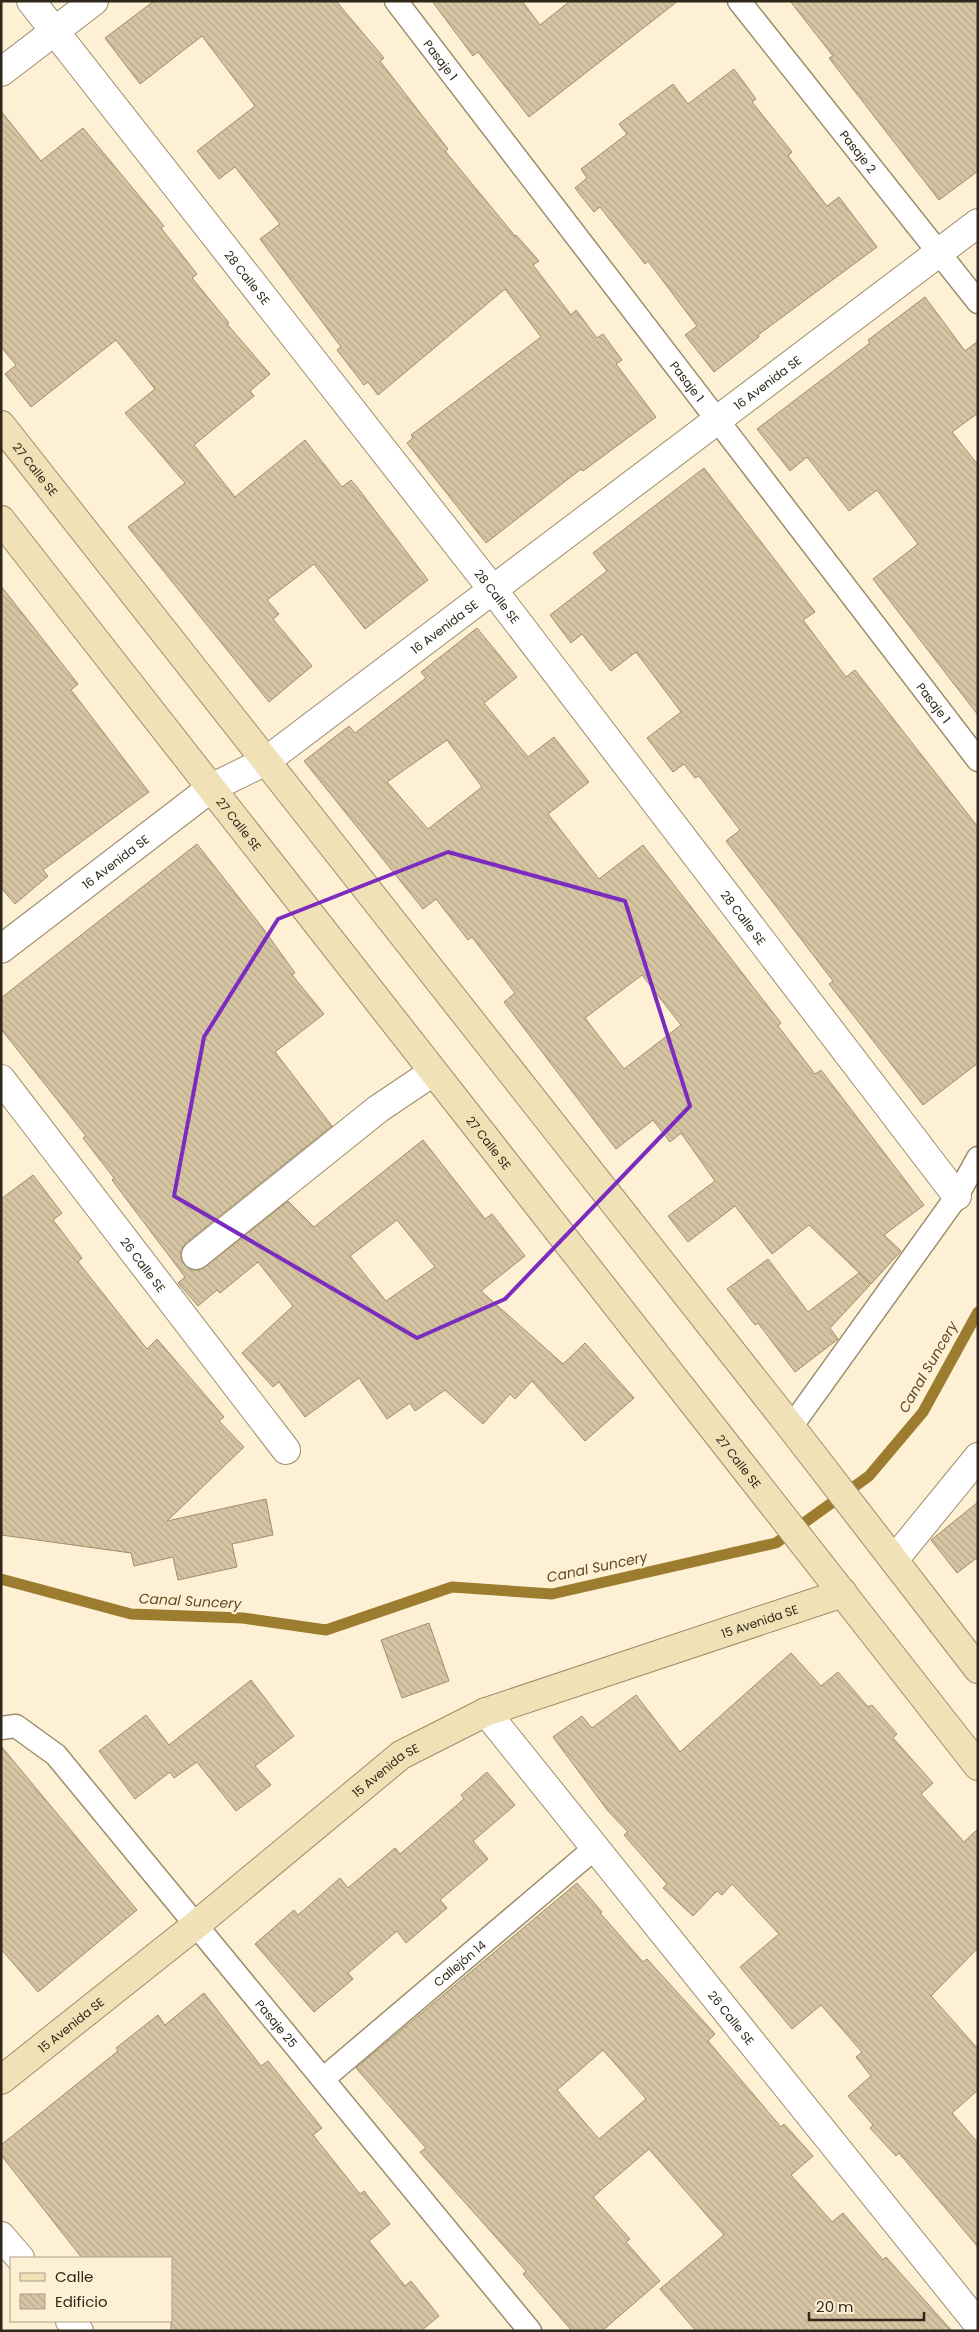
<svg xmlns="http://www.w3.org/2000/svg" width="979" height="2332" font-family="Poppins,sans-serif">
  <defs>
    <pattern id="building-back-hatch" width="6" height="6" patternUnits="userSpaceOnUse" patternTransform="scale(1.25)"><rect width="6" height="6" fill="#d6c5a3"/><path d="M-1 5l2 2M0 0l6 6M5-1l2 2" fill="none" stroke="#b8a98c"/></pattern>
  </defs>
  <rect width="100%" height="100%" fill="#fef0d4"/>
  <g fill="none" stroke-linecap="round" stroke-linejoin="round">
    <polyline stroke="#9c7c2e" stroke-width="11" points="1,1579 131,1614 243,1618 326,1630 452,1587 552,1594 776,1543 869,1476 923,1412 978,1312"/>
  </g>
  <g fill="url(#building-back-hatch)" stroke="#9f8f6e" fill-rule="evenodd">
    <polygon points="154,1 336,1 384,58 380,61 448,149 445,151 515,236 516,235 539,261 533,265 571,315 576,310 597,338 603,334 622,360 616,364 656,417 583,471 581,469 486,543 407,443 413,438 411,435 541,337 505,289 378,395 368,382 364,385 337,350 341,347 260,239 280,224 235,167 219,179 197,151 255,106 202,36 140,84 105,38"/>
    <polygon points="432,1 522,1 540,25 570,1 678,1 529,117 478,52 473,56"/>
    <polygon points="790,1 978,1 978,171 939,200 829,58 833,56"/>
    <polygon points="734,69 756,99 752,102 792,152 788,156 827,206 839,197 877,247 758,335 759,337 714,372 685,335 697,326 648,261 645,264 600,207 594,212 575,188 587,178 581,169 627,134 619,124 673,84 688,104"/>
    <polygon points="1,111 41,161 83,128 164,226 161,228 197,274 192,278 229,323 227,324 270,374 250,391 254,396 194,445 235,497 305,440 342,487 351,480 357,487 428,580 365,629 314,564 267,600 279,614 273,619 312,666 269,702 128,527 185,483 125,413 155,389 116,340 31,407 5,374 16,365 1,347"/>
    <polygon points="925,297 965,351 978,341 978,413 952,432 978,465 978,715 873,579 918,544 877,490 849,511 807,457 790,471 757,429 870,343 868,340"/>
    <polygon points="704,468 815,612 803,620 846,677 855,670 978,827 978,1063 923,1105 829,984 833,981 726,841 740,830 699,776 695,778 684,764 673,772 647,738 681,712 636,652 611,671 582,634 571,643 550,615 607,571 593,553"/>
    <polygon points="1,586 78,684 71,690 149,792 43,870 48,876 15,904 1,888"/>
    <path d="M477,628L517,677L484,703L528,757L554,737L589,782L548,814L599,879L643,845L781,1023L778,1026L815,1074L821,1070L924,1205L884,1235L901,1251L871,1284L809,1225L772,1254L735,1206L688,1242L668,1216L715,1181L681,1133L670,1142L653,1120L616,1149L504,1002L515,993L472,937L468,940L436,899L423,909L304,761L349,726L355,733L426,678L421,672ZM447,740L482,787L428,829L387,782ZM642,975L681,1025L624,1069L585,1018Z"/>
    <path d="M197,844L262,927L295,973L292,975L324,1014L275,1052L332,1126L186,1243L181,1250V1258L184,1264L191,1270H199L205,1267L288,1201L314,1227L423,1140L485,1219L492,1214L525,1256L481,1291L563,1364L585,1343L634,1398L585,1441L532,1381L515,1399L510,1394L483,1424L445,1390L415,1411L410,1403L387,1419L359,1378L305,1417L279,1382L273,1387L242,1353L293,1306L258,1262L220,1293L217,1290L198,1306L178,1283L185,1277L112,1180L114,1178L83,1138L86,1136L1,1029V998ZM397,1220L435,1267L386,1301L350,1256Z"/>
    <polygon points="33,1175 62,1213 53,1220 82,1258 78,1262 147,1349 157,1339 224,1417 219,1421 244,1447 167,1521 266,1499 273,1535 232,1544 237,1567 178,1580 173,1557 134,1566 131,1553 1,1535 1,1199"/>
    <polygon points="768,1259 808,1312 859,1273 870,1285 830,1328 838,1339 795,1372 758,1323 755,1325 727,1289"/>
    <polygon points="978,1502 978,1557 957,1573 931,1540"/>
    <polygon points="429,1623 449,1681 402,1698 381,1640"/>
    <polygon points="791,1653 821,1686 838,1672 868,1707 872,1705 897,1734 893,1738 933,1783 921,1794 964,1842 978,1829 978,1948 931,1996 978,2049 978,2090 952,2113 978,2143 978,2247 899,2153 896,2156 870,2128 873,2125 848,2096 871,2076 856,2057 862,2052 821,2005 792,2029 740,1967 779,1934 732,1884 722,1895 717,1891 693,1916 663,1888 667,1884 624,1835 628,1832 608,1811 553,1737 582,1716 592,1728 636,1695 680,1752"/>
    <polygon points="251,1680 294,1736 255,1766 271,1785 236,1811 197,1762 174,1778 170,1772 135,1799 99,1751 146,1715 169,1745"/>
    <polygon points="1,1746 137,1910 38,1992 1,1949"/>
    <polygon points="487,1772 515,1805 473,1841 488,1859 440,1900 447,1908 406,1943 397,1931 348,1973 353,1979 314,2012 255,1944 294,1910 298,1915 340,1878 348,1888 395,1848 400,1854 464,1799 461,1795"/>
    <path d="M577,1883L602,1912L600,1913L643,1962L647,1959L715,2034L708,2041L781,2127L784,2124L813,2156L791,2175L832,2222L843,2213L883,2260L886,2257L952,2331H696L660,2289L724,2235L649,2149L593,2197L630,2239L626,2242L660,2281L602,2331H572L523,2274L526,2271L420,2152L426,2148L356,2068ZM603,2050L646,2099L599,2139L557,2090Z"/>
    <polygon points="204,1993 261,2066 268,2061 322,2128 313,2135 360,2194 364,2191 390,2224 369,2241 405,2286 411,2281 439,2316 421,2331 171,2331 171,2258 82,2258 1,2155 1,2145 118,2051 116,2048 158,2015 165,2025"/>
  </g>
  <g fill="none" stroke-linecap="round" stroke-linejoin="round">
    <defs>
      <g id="lane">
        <path id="s1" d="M396,1L978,760"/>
        <path id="s2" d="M739,1L978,302"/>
        <polyline points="791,1427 957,1196 978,1158"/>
        <path id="s3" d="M1,1728L16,1726L56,1755L530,2331"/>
        <path id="s4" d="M323,2079L595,1848"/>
      </g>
      <g id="street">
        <path id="s5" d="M31,1L493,590L957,1196"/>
        <polyline points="1,72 94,1"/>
        <path id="s6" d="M1,949L211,788L266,761L978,223"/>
        <path id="s7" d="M1,1079L286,1450"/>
        <polyline points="196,1255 378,1109 433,1072"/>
        <polyline points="894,1560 978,1457"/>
        <path id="s8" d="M486,1712L978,2324"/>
        <polyline points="1,2236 20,2258"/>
        <polyline points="70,2321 79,2331"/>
      </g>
      <g id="secondary">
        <path id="s9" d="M1,425L791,1427L978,1669"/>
        <path id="s10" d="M1,520L978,1766"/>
        <path id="s11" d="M1,2080L196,1925L401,1755L486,1712L843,1593"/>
      </g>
    </defs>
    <use href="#lane" stroke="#9d8d6c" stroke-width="25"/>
    <use href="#street" stroke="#9d8d6c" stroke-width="30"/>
    <use href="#secondary" stroke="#9d8d6c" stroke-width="30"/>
    <use href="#lane" stroke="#fff" stroke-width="22"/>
    <use href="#street" stroke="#fff" stroke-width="28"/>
    <use href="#secondary" stroke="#f0e1b6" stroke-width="28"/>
  </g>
  <path fill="none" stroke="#7b2cbf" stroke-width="4" stroke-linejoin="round" d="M448,852L625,901L690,1106L505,1299L417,1338L174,1196L204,1037L278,919Z"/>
  <g text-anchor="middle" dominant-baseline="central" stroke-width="4.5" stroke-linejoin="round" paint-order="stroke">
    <g font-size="12" fill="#2e271a" stroke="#fef0d4">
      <text stroke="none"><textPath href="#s1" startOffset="74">Pasaje 1</textPath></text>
      <text stroke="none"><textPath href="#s2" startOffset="192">Pasaje 2</textPath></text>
      <text stroke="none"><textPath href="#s5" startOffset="351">28 Calle SE</textPath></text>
      <text stroke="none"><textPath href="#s1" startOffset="479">Pasaje 1</textPath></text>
      <text stroke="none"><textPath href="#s6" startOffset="954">16 Avenida SE</textPath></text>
      <text stroke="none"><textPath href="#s9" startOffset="56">27 Calle SE</textPath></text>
      <text stroke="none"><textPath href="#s5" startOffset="756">28 Calle SE</textPath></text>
      <text stroke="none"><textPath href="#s6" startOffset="549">16 Avenida SE</textPath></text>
      <text stroke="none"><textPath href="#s1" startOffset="884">Pasaje 1</textPath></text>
      <text stroke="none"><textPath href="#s10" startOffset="386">27 Calle SE</textPath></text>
      <text stroke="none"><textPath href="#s6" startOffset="144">16 Avenida SE</textPath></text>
      <text stroke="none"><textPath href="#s5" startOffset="1161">28 Calle SE</textPath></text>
      <text stroke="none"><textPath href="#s10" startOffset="791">27 Calle SE</textPath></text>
      <text stroke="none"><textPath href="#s7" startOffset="234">26 Calle SE</textPath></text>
      <text stroke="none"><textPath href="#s10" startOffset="1196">27 Calle SE</textPath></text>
      <text stroke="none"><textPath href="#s11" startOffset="899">15 Avenida SE</textPath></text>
      <text stroke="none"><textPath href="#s11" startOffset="494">15 Avenida SE</textPath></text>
      <text stroke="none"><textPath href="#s4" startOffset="179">Callejón 14</textPath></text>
      <text stroke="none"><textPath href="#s8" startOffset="392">26 Calle SE</textPath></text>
      <text stroke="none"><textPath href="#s3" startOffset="412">Pasaje 25</textPath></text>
      <text stroke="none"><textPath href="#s11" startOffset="89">15 Avenida SE</textPath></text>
    </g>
    <g font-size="14" font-style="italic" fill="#5e4c22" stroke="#fef0d4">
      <text transform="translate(928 1367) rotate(-60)">Canal Suncery</text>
      <text transform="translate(597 1567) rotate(-12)">Canal Suncery</text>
      <text transform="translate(190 1601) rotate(3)">Canal Suncery</text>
    </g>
  </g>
  <rect width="979" height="2332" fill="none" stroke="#2e271a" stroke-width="5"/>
  <rect x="10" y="2257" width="162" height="65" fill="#fef0d4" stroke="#aba08a"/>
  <rect x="20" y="2273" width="25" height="8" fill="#f0e1b6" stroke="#aba08a"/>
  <text x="55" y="2282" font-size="15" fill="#2e271a">Calle</text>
  <rect x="20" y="2294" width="25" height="15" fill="url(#building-back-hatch)" stroke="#aba08a"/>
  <text x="55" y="2307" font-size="15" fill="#2e271a">Edificio</text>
  <path d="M809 2312v8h115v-8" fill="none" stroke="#2e271a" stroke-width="2.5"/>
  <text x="816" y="2312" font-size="15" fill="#2e271a" stroke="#fef0d4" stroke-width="4" paint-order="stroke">20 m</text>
</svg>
